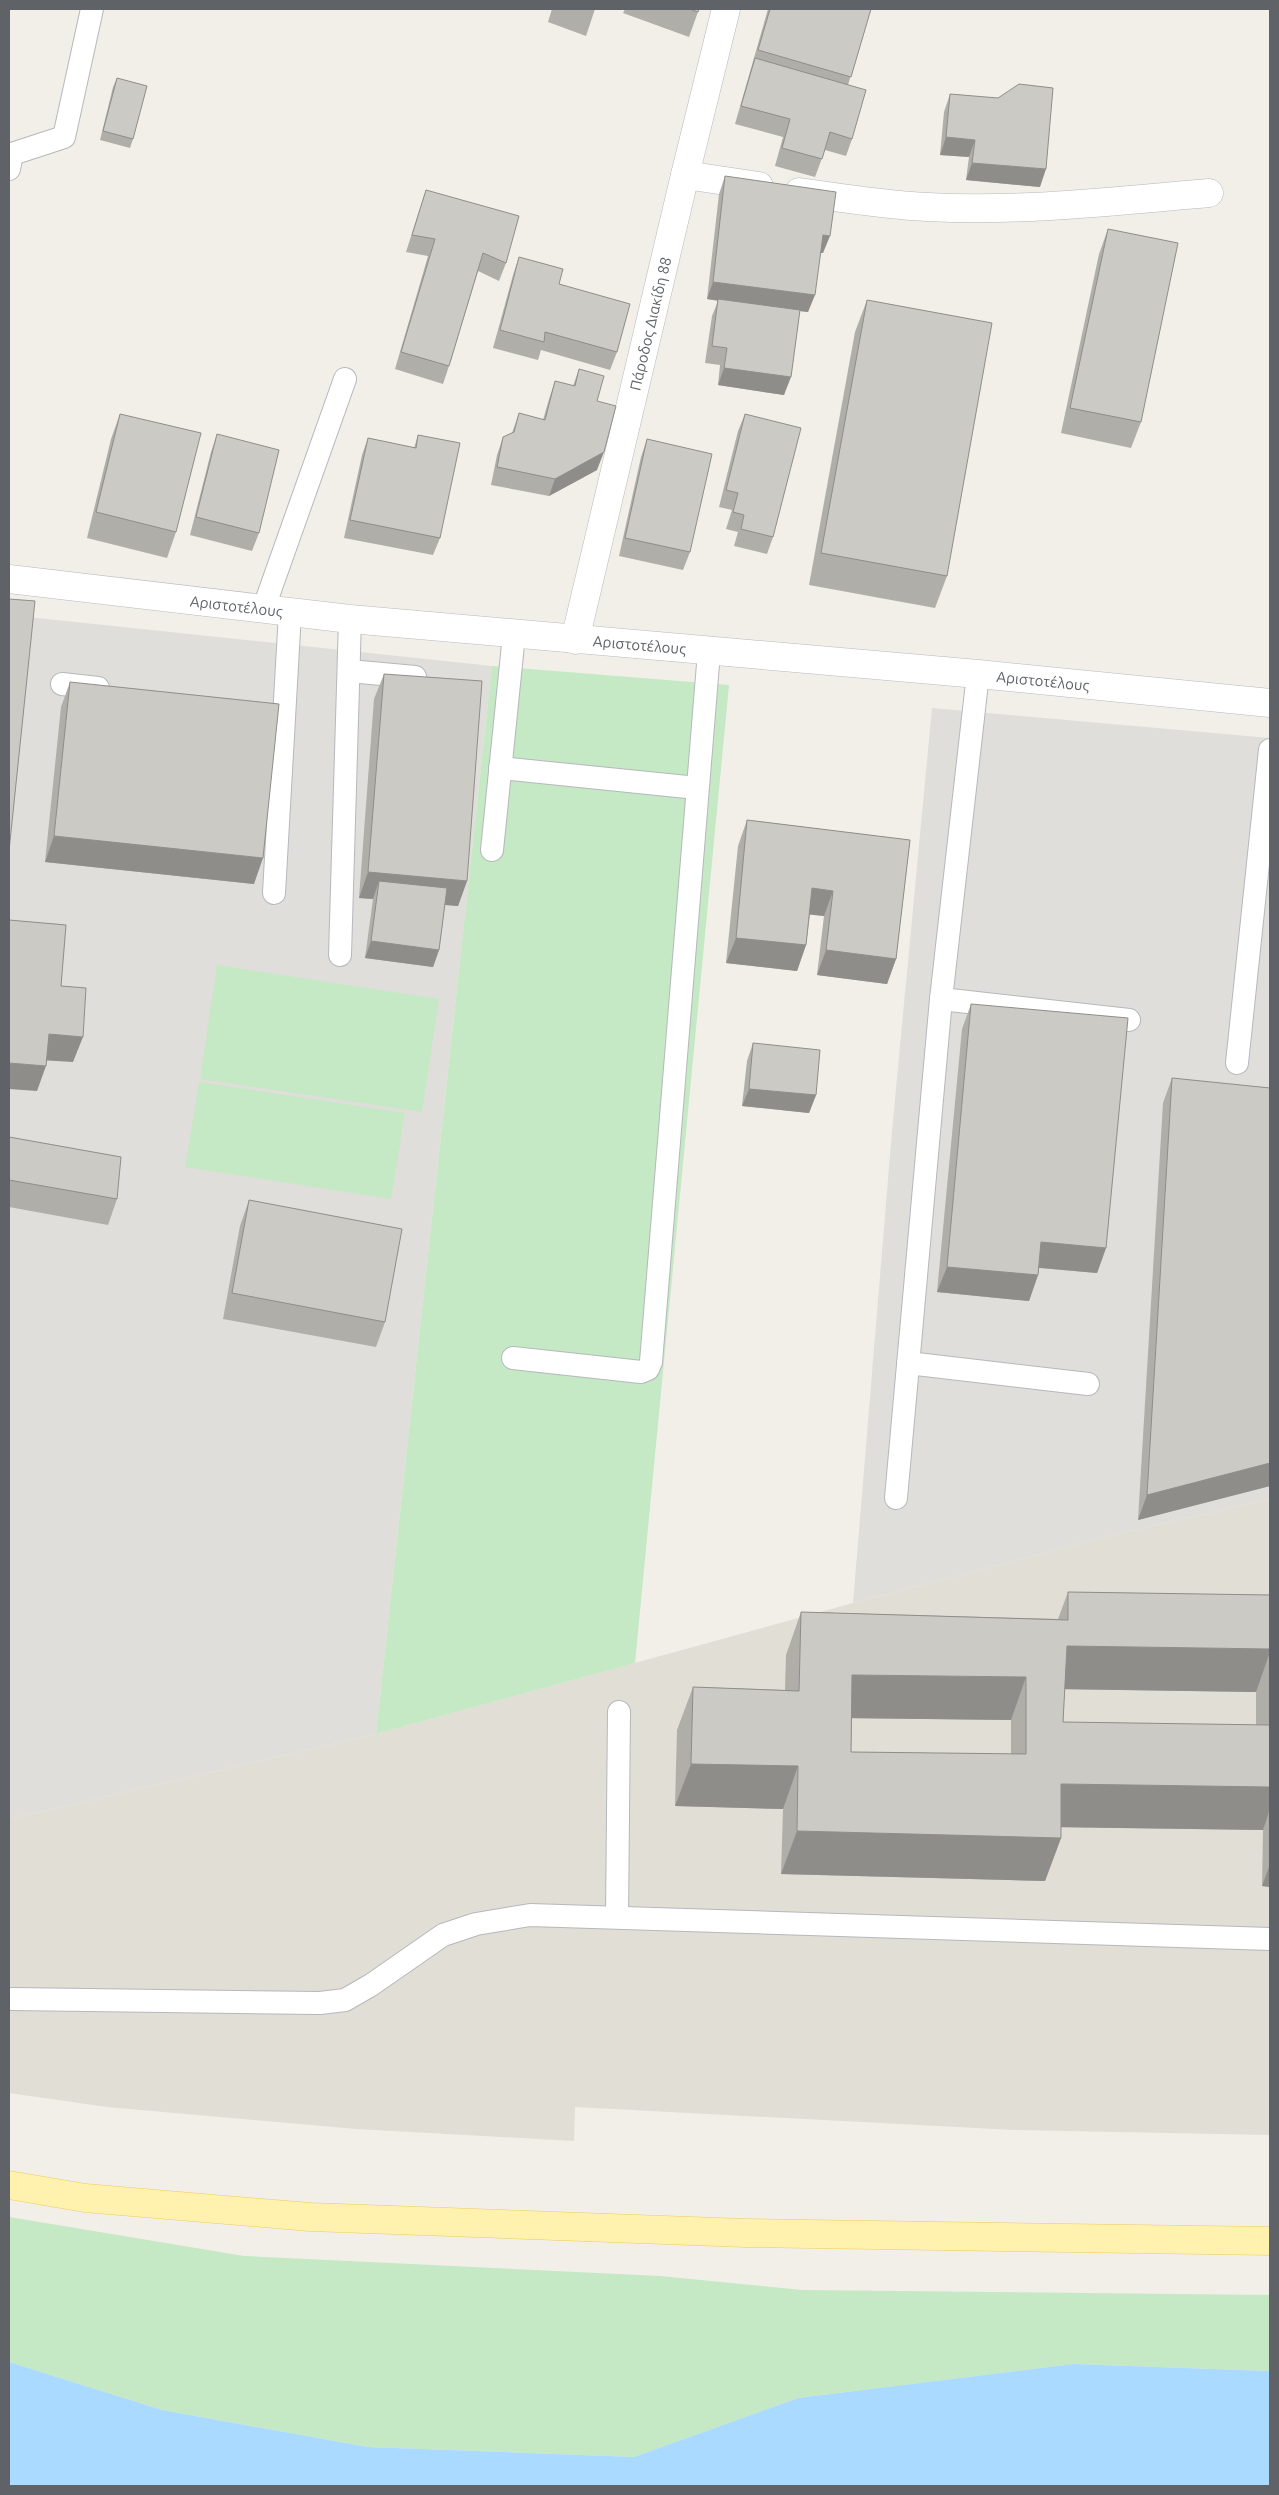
<svg xmlns="http://www.w3.org/2000/svg" width="1279" height="2495" font-family="Ubuntu,sans-serif">
  <rect width="100%" height="100%" fill="#f1efe8"/>
  <g fill="#e0deda">
    <polygon points="9,615 492,666 376,1734 9,1819"/>
    <polygon points="932,708 1270,738 1270,1499 1112,1535 853,1603 892,1131"/>
  </g>
  <polygon fill="#e1ded6" points="1270,1499 1270,2135 1014,2130 575,2107 574,2141 356,2129 107,2107 9,2093 9,1819 376,1734 853,1603 1112,1535"/>
  <g fill="#c5e8c5">
    <polygon points="492,666 729,685 635,1663 376,1734"/>
    <polygon points="217,965 439,999 422,1112 200,1079"/>
    <polygon points="199,1082 405,1113 391,1199 185,1167"/>
    <polygon points="9,2217 244,2256 660,2276 802,2290 1270,2295 1270,2371 1073,2364 798,2398 634,2457 368,2447 162,2410 9,2362"/>
  </g>
  <polygon fill="#aadaff" points="9,2362 162,2410 368,2447 634,2457 798,2398 1073,2364 1270,2371 1270,2486 9,2486"/>
  <g fill="none" stroke-linecap="round" stroke-linejoin="round">
    <defs>
      <g id="service">
        <polyline points="9,169 12,154 64,137 92,9"/>
        <polyline points="263,610 345,379"/>
        <polyline points="349,671 415,677"/>
        <polyline points="62,684 98,688"/>
        <polyline points="500,768 697,788"/>
        <polyline points="492,850 514,635"/>
        <polyline points="274,893 290,613"/>
        <polyline points="340,955 350,619"/>
        <polyline points="941,999 1129,1020"/>
        <polyline points="1237,1063 1270,750"/>
        <polyline points="513,1358 641,1372 648,1369 651,1362 709,652"/>
        <polyline points="908,1363 1088,1384"/>
        <polyline points="896,1498 941,999 978,674"/>
        <polyline points="617,1917 619,1712"/>
        <polyline points="12,1999 320,2003 345,2000 371,1985 443,1935 476,1924 530,1915 1270,1939"/>
      </g>
      <g id="minor">
        <polyline points="685,175 759,186"/>
        <path d="M799,192C842,198 885,205 928,207C1021,212 1116,201 1209,193"/>
        <path id="s1" d="M575,640L685,175L726,9"/>
      </g>
      <g id="secondary">
        <path id="s2" d="M9,579L350,619L978,674L1270,703"/>
      </g>
      <polyline id="primary" points="9,2185 85,2198 310,2217 745,2233 1270,2241"/>
    </defs>
    <use href="#service" stroke="#b5b8bc" stroke-width="24"/>
    <use href="#minor" stroke="#b5b8bc" stroke-width="29"/>
    <use href="#secondary" stroke="#b6babf" stroke-width="29"/>
    <use href="#primary" stroke="#f2c960" stroke-width="29"/>
    <use href="#service" stroke="#fff" stroke-width="22"/>
    <use href="#minor" stroke="#fff" stroke-width="28"/>
    <use href="#secondary" stroke="#fff" stroke-width="28"/>
    <use href="#primary" stroke="#fff2af" stroke-width="28"/>
  </g>
  <g fill="#afaea9" fill-rule="evenodd">
    <polygon points="552,9 595,9 586,36 548,22"/>
    <polygon points="625,9 699,9 689,37 623,13"/>
    <polygon points="768,9 871,9 848,85 852,139 846,156 825,150 815,177 775,166 783,137 735,124"/>
    <polygon points="117,78 133,139 130,148 100,140 113,87"/>
    <polygon points="950,94 1040,187 966,180 969,157 940,155 944,112"/>
    <polygon points="725,176 823,253 820,253 808,312 800,311 784,395 718,385 720,365 705,363 712,316 718,301 707,299 719,194"/>
    <polygon points="426,190 506,263 499,281 478,271 449,366 443,384 395,369 428,256 406,252 420,208"/>
    <polygon points="1108,229 1141,422 1131,448 1061,433 1099,254"/>
    <polygon points="519,257 559,284 617,352 610,370 541,350 538,360 493,348 513,275"/>
    <polygon points="867,300 947,576 935,608 809,585 855,332"/>
    <polygon points="579,369 597,401 597,470 549,496 491,485 497,455 503,437 512,433 519,413 543,420 549,399 555,381 573,386"/>
    <polygon points="120,414 176,532 167,558 87,538 111,439"/>
    <polygon points="745,414 773,537 767,554 734,546 738,532 726,529 732,510 719,507 738,431"/>
    <polygon points="217,434 259,533 252,551 190,535 211,452"/>
    <polygon points="418,435 440,538 433,555 344,538 362,455 368,438 414,448"/>
    <polygon points="647,439 690,552 683,570 619,556 641,457"/>
    <polygon points="384,674 467,881 458,906 445,905 439,950 433,967 365,958 373,899 359,898 374,699"/>
    <polygon points="70,682 254,884 45,862 61,707"/>
    <polygon points="747,820 910,840 896,959 887,984 817,975 824,916 810,914 806,945 797,971 726,963 738,846"/>
    <polygon points="971,1004 1106,1248 1097,1273 1039,1268 1038,1275 1029,1301 937,1292 962,1029"/>
    <polygon points="753,1043 816,1095 809,1113 742,1106 747,1061"/>
    <polygon points="1172,1078 1270,1486 1138,1520 1163,1103"/>
    <polygon points="9,1137 117,1199 108,1225 9,1207"/>
    <polygon points="249,1200 385,1322 376,1347 223,1319 240,1226"/>
    <path d="M1068,1592L1270,1595V1887L1262,1886L1263,1830L1061,1827V1838L1045,1881L781,1874L783,1809L675,1806L677,1730L693,1687L785,1690L786,1655L801,1612L1058,1619ZM1065,1689L1256,1692V1725L1063,1722ZM852,1718L1011,1720V1754L851,1752Z"/>
  </g>
  <g fill="#8f8d8a">
    <polygon points="946,137 975,140 969,157 940,155"/>
    <polygon points="972,163 1046,169 1040,187 966,180"/>
    <polygon points="823,235 830,236 823,253 816,253"/>
    <polygon points="713,282 815,295 808,312 707,299"/>
    <polygon points="724,368 791,377 784,395 718,385"/>
    <polygon points="604,452 597,470 549,496 555,479"/>
    <polygon points="54,836 263,858 254,884 45,862"/>
    <polygon points="368,872 467,881 458,906 377,899 379,881 373,899 359,898"/>
    <polygon points="812,888 833,891 824,916 803,914"/>
    <polygon points="736,938 806,945 797,971 726,963"/>
    <polygon points="371,941 439,950 433,967 365,958"/>
    <polygon points="826,950 896,959 887,984 817,975"/>
    <polygon points="49,1034 83,1037 73,1062 39,1060"/>
    <polygon points="9,1063 46,1066 37,1091 9,1089"/>
    <polygon points="749,1089 816,1095 809,1113 742,1106"/>
    <polygon points="1041,1242 1106,1248 1097,1273 1031,1267"/>
    <polygon points="947,1267 1038,1275 1029,1301 937,1292"/>
    <polygon points="1270,1463 1270,1486 1138,1520 1147,1495"/>
    <polygon points="1067,1646 1270,1649 1270,1652 1256,1692 1052,1689"/>
    <polygon points="852,1675 1026,1677 1011,1720 836,1718"/>
    <polygon points="691,1764 798,1766 783,1809 675,1806"/>
    <polygon points="1061,1784 1270,1787 1270,1809 1263,1830 1046,1827"/>
    <polygon points="797,1831 1061,1838 1045,1881 781,1874"/>
    <polygon points="1270,1864 1270,1887 1262,1886"/>
  </g>
  <g fill="#cccac5" stroke="#8f8d8a" fill-rule="evenodd">
    <polygon points="690,9 699,9 698,12"/>
    <polygon points="770,9 871,9 851,77 758,50"/>
    <polygon points="755,58 866,90 852,139 830,132 822,159 782,148 790,119 741,106"/>
    <polygon points="117,78 147,86 133,139 103,131"/>
    <polygon points="1019,84 1053,88 1046,169 972,163 975,140 946,137 950,94 998,98"/>
    <polygon points="725,176 836,192 830,236 823,235 815,295 713,282"/>
    <polygon points="426,190 519,216 506,263 483,253 449,366 401,352 435,239 412,235"/>
    <polygon points="1108,229 1178,243 1141,422 1070,408"/>
    <polygon points="519,257 563,269 559,284 630,304 617,352 545,332 544,342 500,330"/>
    <polygon points="718,299 800,310 791,377 724,368 727,348 712,346"/>
    <polygon points="867,300 992,323 947,576 821,553"/>
    <polygon points="579,369 604,376 597,401 616,406 604,452 555,479 497,467 503,437 514,432 519,413 545,420 555,381 575,386"/>
    <polygon points="120,414 201,433 176,532 96,512"/>
    <polygon points="745,414 801,428 773,537 741,529 744,515 733,512 738,493 726,490"/>
    <polygon points="217,434 279,450 259,533 196,517"/>
    <polygon points="418,435 460,443 440,538 350,520 368,438 416,448"/>
    <polygon points="647,439 712,454 690,552 625,538"/>
    <polygon points="9,599 35,601 9,851"/>
    <polygon points="384,674 482,681 467,881 368,872"/>
    <polygon points="70,682 279,704 263,858 54,836"/>
    <polygon points="747,820 910,840 896,959 826,950 833,891 812,888 806,945 736,938"/>
    <polygon points="379,881 447,888 439,950 371,941"/>
    <polygon points="9,920 66,925 61,986 86,988 83,1037 49,1034 46,1066 9,1063"/>
    <polygon points="971,1004 1128,1018 1106,1248 1041,1242 1038,1275 947,1267"/>
    <polygon points="753,1043 820,1050 816,1095 749,1089"/>
    <polygon points="1172,1078 1270,1088 1270,1463 1147,1495"/>
    <polygon points="9,1137 121,1157 117,1199 9,1180"/>
    <polygon points="249,1200 402,1229 385,1322 232,1293"/>
    <path d="M1068,1592L1270,1595V1649L1067,1646L1063,1722L1270,1725V1787L1061,1784V1838L797,1831L798,1766L691,1764L693,1687L799,1691L801,1612L1068,1620ZM852,1675L1026,1677V1754L851,1752Z"/>
  </g>
  <g text-anchor="middle" dominant-baseline="central" stroke-width="5" stroke-linejoin="round" paint-order="stroke">
    <g font-size="15" fill="#5f6368" stroke="#fff">
      <text stroke="none"><textPath href="#s1" startOffset="325">Πάροδος Διακίδη 88</textPath></text>
      <text stroke="none"><textPath href="#s2" startOffset="229">Αριστοτέλους</textPath></text>
      <text stroke="none"><textPath href="#s2" startOffset="634">Αριστοτέλους</textPath></text>
      <text stroke="none"><textPath href="#s2" startOffset="1039">Αριστοτέλους</textPath></text>
    </g>
  </g>
  <rect width="1279" height="2495" fill="none" stroke="#5f6368" stroke-width="20"/>
</svg>
